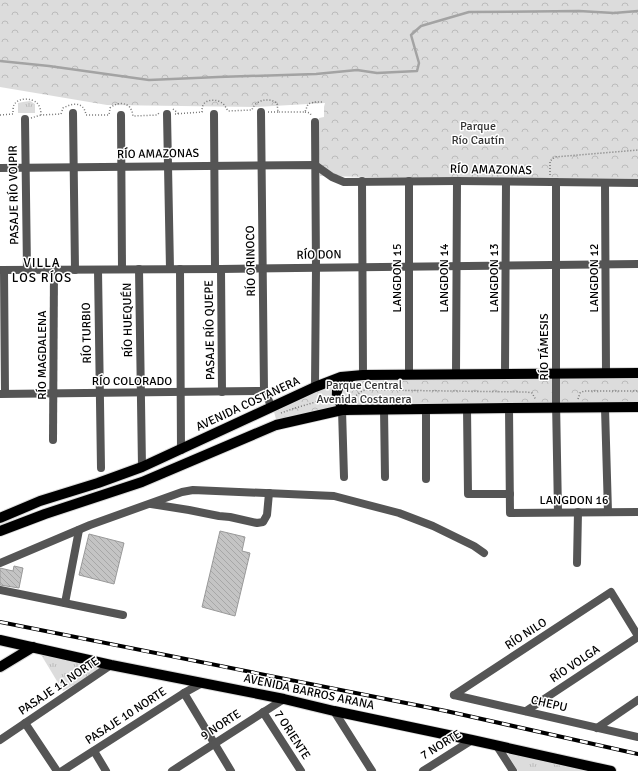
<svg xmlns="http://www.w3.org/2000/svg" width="638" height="771" font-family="Signika,sans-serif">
  <defs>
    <pattern id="grass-tufts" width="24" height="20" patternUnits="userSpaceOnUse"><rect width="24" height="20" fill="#dcdcdc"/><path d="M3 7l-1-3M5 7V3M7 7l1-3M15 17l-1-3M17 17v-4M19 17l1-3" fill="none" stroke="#bbb"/></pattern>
    <pattern id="park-crowns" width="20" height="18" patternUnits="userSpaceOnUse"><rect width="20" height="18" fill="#dcdcdc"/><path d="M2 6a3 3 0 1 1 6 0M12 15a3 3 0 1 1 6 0" fill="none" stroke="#bbb"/></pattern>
    <pattern id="building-back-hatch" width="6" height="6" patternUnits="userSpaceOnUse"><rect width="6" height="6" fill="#c4c4c4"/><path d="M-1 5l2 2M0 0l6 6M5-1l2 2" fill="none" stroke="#a7a7a7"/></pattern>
  </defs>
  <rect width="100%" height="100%" fill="#fff"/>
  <g fill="url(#grass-tufts)">
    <polygon points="30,101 35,104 35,113 18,113 18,103 23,102"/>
    <polygon points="40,653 93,665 97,667 98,671 96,673 63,691"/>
    <polygon points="506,752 590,771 518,771"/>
  </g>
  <g fill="url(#park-crowns)">
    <polygon points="0,0 638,0 638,179 419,178 320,176 318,130 319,118 324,117 324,107 325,103 256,107 107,105 0,87"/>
    <polygon points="638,374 638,405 341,408 277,423 273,408 342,379"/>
  </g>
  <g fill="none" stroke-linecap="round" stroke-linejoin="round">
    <polyline stroke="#a3a3a3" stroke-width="2.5" points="0,61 49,66 149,80 218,77 316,74 357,70 377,73 417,71 419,63 411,35 421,26 469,12 579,11 614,13 638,11"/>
  </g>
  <g fill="url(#building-back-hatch)" stroke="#999">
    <polygon points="220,531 245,537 242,551 250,553 235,616 202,607"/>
    <polygon points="89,534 124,543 114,584 79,575"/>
    <polygon points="14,566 23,568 19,588 0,585 0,568 13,571"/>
  </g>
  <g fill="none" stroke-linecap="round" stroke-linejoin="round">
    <defs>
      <g id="major">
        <path d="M346,410C331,396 335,386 351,377"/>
        <polyline points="0,518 40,501 98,483 142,467 315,387 341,377 363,375 638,373"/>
        <polyline points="0,531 45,514 142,482 276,425 342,410 509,408 638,407"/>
        <polyline points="0,640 111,665 284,699 334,711 472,740 611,771"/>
        <polyline points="0,667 33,647"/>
      </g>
    </defs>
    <use href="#major" stroke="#dbdbdb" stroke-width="12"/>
    <g stroke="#777" stroke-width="1.5" stroke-dasharray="1 2" stroke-linecap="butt">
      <polyline points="173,109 179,114"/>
      <polyline points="268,112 278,112"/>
      <polyline points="305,112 310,113 311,115"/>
      <path d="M175,114L202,112C202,110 202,108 203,105C206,99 217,99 222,103C225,105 226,108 228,111L252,110C255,100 269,97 277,103L278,112H305L308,104L314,102H322"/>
      <path d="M0,115L13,114C13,111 13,107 14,105C18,97 32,98 37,103C40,106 41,111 41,115L61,114L63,108C72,103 84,101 86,115H109L110,108C116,103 122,102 129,106L132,111L133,116L157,115L159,113"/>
      <polyline points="31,118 41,115"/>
      <polyline points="550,175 550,161 555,157 638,150"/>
      <polyline points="578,399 580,393 584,391 638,391"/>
      <polyline points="349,401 362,391 365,390 376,390 527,392 532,393 536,400"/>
      <polyline points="281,413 292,409 329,398"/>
    </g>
    <g stroke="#555" stroke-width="8">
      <polyline points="261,112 264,391 269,401 271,407"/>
      <polyline points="73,113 75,270"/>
      <polyline points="167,114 170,269"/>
      <polyline points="214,114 215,269"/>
      <polyline points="121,115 122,269"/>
      <polyline points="25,119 27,270"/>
      <polyline points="315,122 316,267 315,387"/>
      <polyline points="0,168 315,165 332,177 344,182 457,181 638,183"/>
      <polyline points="362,181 363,375"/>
      <polyline points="409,181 409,374"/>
      <polyline points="556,182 556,401 558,512"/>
      <polyline points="605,183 606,373"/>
      <polyline points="139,269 142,467"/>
      <polyline points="180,269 181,450"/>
      <polyline points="221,269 222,392"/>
      <polyline points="0,270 221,269 638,264"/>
      <polyline points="4,270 5,393"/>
      <polyline points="98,270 101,468"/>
      <polyline points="456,374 457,181"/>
      <polyline points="505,374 506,182"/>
      <polyline points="0,394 264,391"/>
      <polyline points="467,408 468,494 510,494"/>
      <polyline points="509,408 510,513 638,512"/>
      <polyline points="605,408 608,512"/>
      <polyline points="384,409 385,477"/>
      <polyline points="426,409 426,479"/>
      <polyline points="342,410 344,477"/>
      <polyline points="53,440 54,270"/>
      <polyline points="151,504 189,510 219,516 230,517 257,523 263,522 267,515 269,493"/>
      <polyline points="0,563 90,525 182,492 193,490 334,496 399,513 433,526 474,546 484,553"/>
      <polyline points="577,563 578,512"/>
      <polyline points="0,590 123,615"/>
      <polyline points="65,603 79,530"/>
      <polyline points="184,693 231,771"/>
      <polyline points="454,695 611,592 638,636"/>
      <polyline points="454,695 638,737"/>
      <polyline points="334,711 372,771"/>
      <polyline points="526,711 638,637"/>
      <polyline points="263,712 301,771"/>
      <polyline points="25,723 57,771"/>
      <polyline points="597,728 638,700"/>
      <polyline points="0,740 111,665"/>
      <polyline points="497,746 513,771"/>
      <polyline points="94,751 106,771"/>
      <polyline points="62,771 184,693 202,683"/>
      <polyline points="172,771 284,699"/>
      <polyline points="423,771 472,740"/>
    </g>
    <use href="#major" stroke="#000" stroke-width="10"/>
    <defs>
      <polyline id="rail" points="0,622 446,711 638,754"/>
    </defs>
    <use href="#rail" stroke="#000" stroke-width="4"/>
    <use href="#rail" stroke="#fff" stroke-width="2.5" stroke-dasharray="8" stroke-linecap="butt"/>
  </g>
  <g text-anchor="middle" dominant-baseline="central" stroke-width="3" stroke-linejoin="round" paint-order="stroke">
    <g font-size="12" fill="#333" stroke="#fff">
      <text x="478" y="126">Parque<tspan x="478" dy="14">Río Cautín</tspan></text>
      <text x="364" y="385">Parque Central<tspan x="364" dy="14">Avenida Costanera</tspan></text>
    </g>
    <g font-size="12" fill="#000" stroke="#fff">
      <text transform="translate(158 154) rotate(-1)">RÍO AMAZONAS</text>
      <text transform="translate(491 170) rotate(1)">RÍO AMAZONAS</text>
      <text transform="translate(14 195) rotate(-91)">PASAJE RÍO VOIPIR</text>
      <text transform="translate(319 255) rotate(-1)">RÍO DON</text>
      <text transform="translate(251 261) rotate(-91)">RÍO ORINOCO</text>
      <text transform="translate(397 278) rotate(-90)">LANGDON 15</text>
      <text transform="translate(444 278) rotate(-90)">LANGDON 14</text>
      <text transform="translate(494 278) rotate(-90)">LANGDON 13</text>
      <text transform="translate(594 278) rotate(-90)">LANGDON 12</text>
      <text transform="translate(128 320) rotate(-91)">RÍO HUEQUÉN</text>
      <text transform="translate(210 330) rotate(-91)">PASAJE RÍO QUEPE</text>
      <text transform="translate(87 333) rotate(-91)">RÍO TURBIO</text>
      <text transform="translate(544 347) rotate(-90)">RÍO TÁMESIS</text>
      <text transform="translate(42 355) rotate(-90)">RÍO MAGDALENA</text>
      <text x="132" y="381">RÍO COLORADO</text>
      <text transform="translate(248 404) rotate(-25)">AVENIDA COSTANERA</text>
      <text x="574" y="500">LANGDON 16</text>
      <text transform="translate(526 634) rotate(-33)">RÍO NILO</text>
      <text transform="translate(575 664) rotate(-34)">RÍO VOLGA</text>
      <text transform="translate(59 686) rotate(-34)">PASAJE 11 NORTE</text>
      <text transform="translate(309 692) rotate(12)">AVENIDA BARROS ARANA</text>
      <text transform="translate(549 704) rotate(13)">CHEPU</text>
      <text transform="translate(126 716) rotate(-33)">PASAJE 10 NORTE</text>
      <text transform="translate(221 725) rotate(-33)">9 NORTE</text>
      <text transform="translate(292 735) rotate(57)">7 ORIENTE</text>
      <text transform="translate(441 745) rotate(-32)">7 NORTE</text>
    </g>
    <g font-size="13" letter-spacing="1" fill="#000" stroke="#fff">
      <text x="42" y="263">VILLA<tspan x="42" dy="15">LOS RÍOS</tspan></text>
    </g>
  </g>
</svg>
